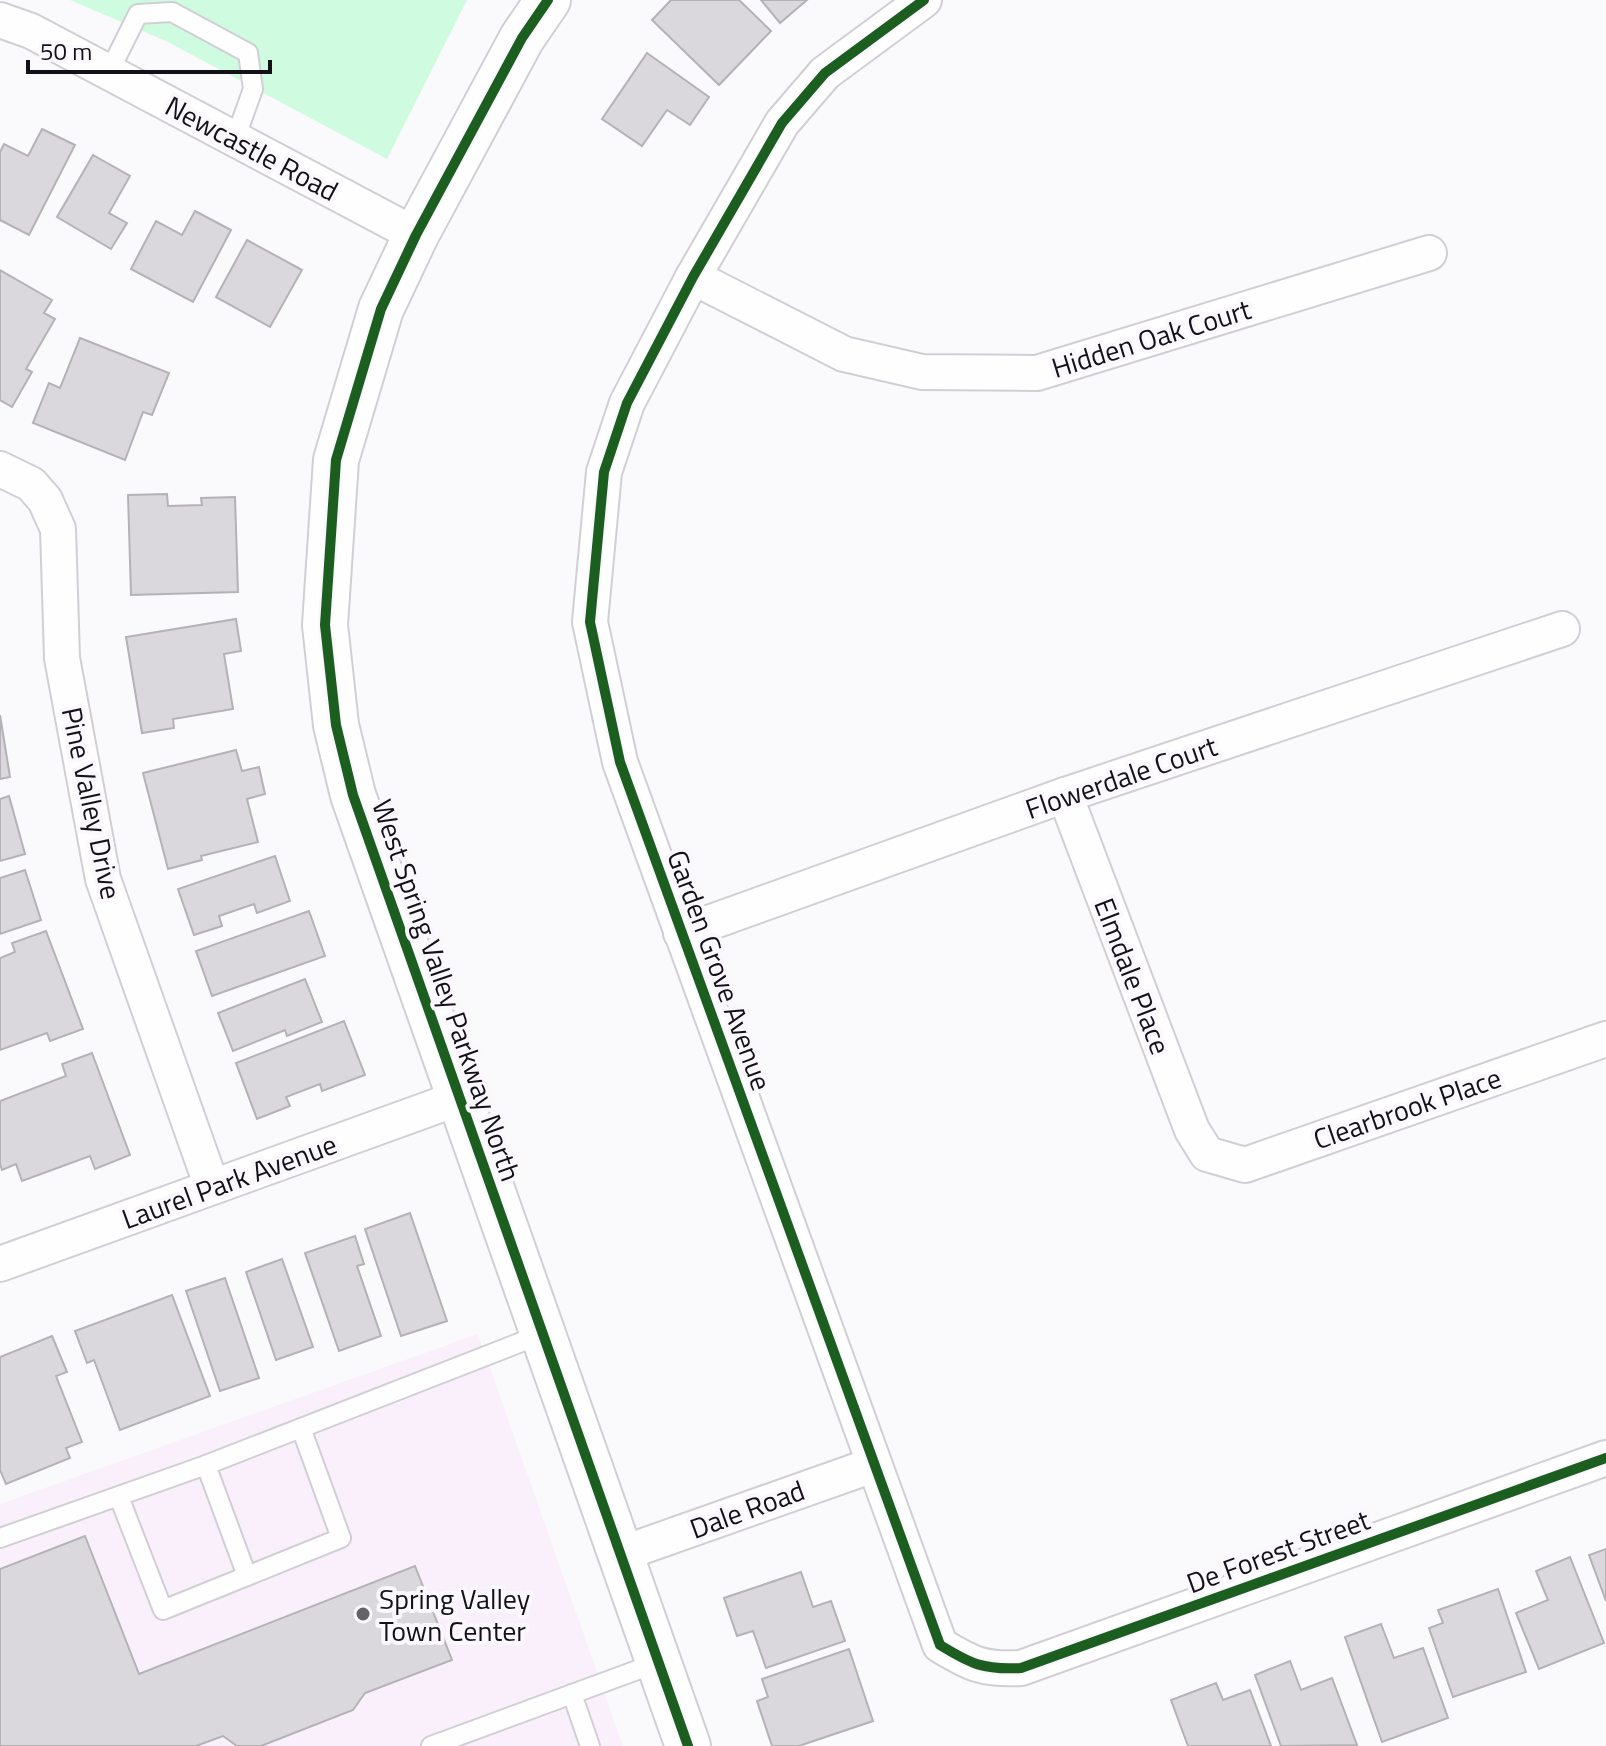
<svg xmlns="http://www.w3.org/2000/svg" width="1606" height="1746" font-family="'Titillium Web',sans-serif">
  <rect width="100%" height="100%" fill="#faf9fc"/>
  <polygon fill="#f9f0fc" points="478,1334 623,1746 0,1746 0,1504"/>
  <polygon fill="#cffce1" points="70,0 467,0 387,159 168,42"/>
  <g fill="#dad7dd" stroke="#b4b2b7" stroke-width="2">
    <polygon points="671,0 739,0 771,31 719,85 652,20"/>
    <polygon points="761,0 807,0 780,23"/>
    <polygon points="647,53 709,97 690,125 667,110 642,146 602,119"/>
    <polygon points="42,129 75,145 29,235 0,220 0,152 4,144 28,156"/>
    <polygon points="93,155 130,176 109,213 127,223 111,249 57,217"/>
    <polygon points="195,211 231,230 193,302 131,269 156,221 182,235"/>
    <polygon points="247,240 302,270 270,327 216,297"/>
    <polygon points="0,270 52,300 44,313 55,319 26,369 32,372 12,407 0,400"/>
    <polygon points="80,338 169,373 152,415 143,412 125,460 33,423 49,383 60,388"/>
    <polygon points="167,494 168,506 202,505 201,498 235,497 238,592 131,595 128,495"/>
    <polygon points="236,619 241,651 224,654 233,709 173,719 174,728 142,733 126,637"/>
    <polygon points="0,715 10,777 0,779"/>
    <polygon points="236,750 242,771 259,767 265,794 247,799 258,842 201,856 202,860 168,869 143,773"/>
    <polygon points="9,796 25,854 0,861 0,799"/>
    <polygon points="275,856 290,901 257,913 254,904 219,916 222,926 194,935 178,889"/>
    <polygon points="25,870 41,920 0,934 0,878"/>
    <polygon points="309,911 325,956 212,996 196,951"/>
    <polygon points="46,931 83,1029 50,1041 47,1033 0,1050 0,958 15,952 12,943"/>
    <polygon points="305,979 322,1022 287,1036 285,1030 233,1051 218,1013"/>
    <polygon points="344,1021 365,1075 322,1091 320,1084 286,1097 290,1106 257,1119 236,1063"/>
    <polygon points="92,1053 130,1155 95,1169 90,1156 22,1181 16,1164 2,1170 0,1164 0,1101 66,1076 62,1064"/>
    <polygon points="410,1213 447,1321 401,1336 365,1229"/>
    <polygon points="355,1236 364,1264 357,1266 381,1336 339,1351 305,1253"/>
    <polygon points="282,1259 313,1347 276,1360 246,1272"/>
    <polygon points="225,1278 259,1378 220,1391 186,1291"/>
    <polygon points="172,1295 210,1396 120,1430 94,1360 87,1363 75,1331"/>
    <polygon points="52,1336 67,1372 56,1376 82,1442 66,1448 70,1458 6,1484 0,1470 0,1357"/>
    <polygon points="85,1536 139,1674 415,1566 452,1660 365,1693 353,1710 261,1746 237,1746 223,1736 196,1746 0,1746 0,1569"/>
    <polygon points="1606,1549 1606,1601 1589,1555"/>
    <polygon points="1570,1557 1604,1643 1539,1669 1516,1613 1548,1600 1536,1571"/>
    <polygon points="801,1572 813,1607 831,1601 845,1641 766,1668 753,1631 737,1636 724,1598"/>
    <polygon points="1498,1589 1526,1672 1453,1697 1429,1628 1443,1623 1438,1610"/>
    <polygon points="1381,1624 1394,1658 1423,1648 1448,1718 1382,1742 1345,1637"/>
    <polygon points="849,1649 873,1721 799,1746 772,1746 757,1701 768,1697 762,1679"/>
    <polygon points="1290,1661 1301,1690 1332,1678 1357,1745 1281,1746 1255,1675"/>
    <polygon points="1216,1683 1223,1700 1250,1690 1271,1746 1188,1746 1171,1700"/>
  </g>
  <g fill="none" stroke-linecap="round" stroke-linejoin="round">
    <defs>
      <g id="lane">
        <polyline points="109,72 138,14 172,12 248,53 253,89 235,139"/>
        <polyline points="119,1497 163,1610 341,1538 301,1428"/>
        <polyline points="0,1538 206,1465"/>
        <polyline points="247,1576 206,1465 542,1334"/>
        <polyline points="572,1694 590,1746"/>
        <polyline points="431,1746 659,1662"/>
      </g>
      <g id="street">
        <path d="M924,0L825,73L782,123L693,277L627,403L604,472L590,622L620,762L940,1645C971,1664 983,1670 1021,1668L1606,1458"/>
        <polyline points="0,20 31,31 416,235"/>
        <polyline points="693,277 844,354 922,372 1037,373 1429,253"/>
        <polyline points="0,469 31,484 45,500 58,529 62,658 103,879 212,1187"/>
        <polyline points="1065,795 1192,1130 1207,1154 1245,1165 1606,1039"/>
        <polyline points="681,933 1065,795 1562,629"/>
        <polyline points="0,1264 459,1098"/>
        <polyline points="621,1554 873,1465"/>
      </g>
      <polyline id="secondary" points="548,0 522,38 416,235 381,309 336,460 325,625 336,725 353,795 688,1746"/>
    </defs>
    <use href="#lane" stroke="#d1cfd4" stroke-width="22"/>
    <use href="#street" stroke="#d1cfd4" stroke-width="38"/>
    <use href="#secondary" stroke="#d1cfd4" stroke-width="48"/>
    <use href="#lane" stroke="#fefeff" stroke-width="18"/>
    <use href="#street" stroke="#fefeff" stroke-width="34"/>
    <use href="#secondary" stroke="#fefeff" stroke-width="44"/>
    <defs>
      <g id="cycleway">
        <polyline points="548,0 522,38 416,235 381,309 336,460 325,625 336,725 353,795 688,1746"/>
        <path d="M924,0L825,73L782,123L693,277L627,403L604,472L590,622L620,762L940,1645C971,1664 983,1670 1021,1668L1606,1458"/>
      </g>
    </defs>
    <use href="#cycleway" stroke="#faf8fd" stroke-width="15"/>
    <use href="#cycleway" stroke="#1b5e20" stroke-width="10"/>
  </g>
  <circle fill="#646268" stroke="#faf8fd" stroke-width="3" cx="363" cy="1614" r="8"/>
  <g text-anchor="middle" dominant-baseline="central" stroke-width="8" stroke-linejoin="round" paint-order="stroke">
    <g font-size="28" fill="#141018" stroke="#faf8fd">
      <text transform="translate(252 148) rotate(28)">Newcastle Road</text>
      <text transform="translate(1151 338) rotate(-17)">Hidden Oak Court</text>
      <text transform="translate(1121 777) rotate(-19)">Flowerdale Court</text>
      <text transform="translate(92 803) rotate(78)">Pine Valley Drive</text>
      <text transform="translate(720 970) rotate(70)">Garden Grove Avenue</text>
      <text transform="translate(1133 976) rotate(69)">Elmdale Place</text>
      <text transform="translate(447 990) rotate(71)">West Spring Valley Parkway North</text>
      <text transform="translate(1407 1108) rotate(-19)">Clearbrook Place</text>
      <text transform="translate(229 1181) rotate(-20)">Laurel Park Avenue</text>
      <text transform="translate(747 1509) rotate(-20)">Dale Road</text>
      <text transform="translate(1278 1551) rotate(-20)">De Forest Street</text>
    </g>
    <g font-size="28" fill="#141018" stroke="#faf8fd" text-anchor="start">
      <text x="379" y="1598">Spring Valley<tspan x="379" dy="32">Town Center</tspan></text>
    </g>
  </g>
  <path d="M28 60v12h242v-12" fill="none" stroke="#141018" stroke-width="4"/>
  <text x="40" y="60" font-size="24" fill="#141018" stroke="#faf8fd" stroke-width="6" paint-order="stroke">50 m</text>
</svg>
